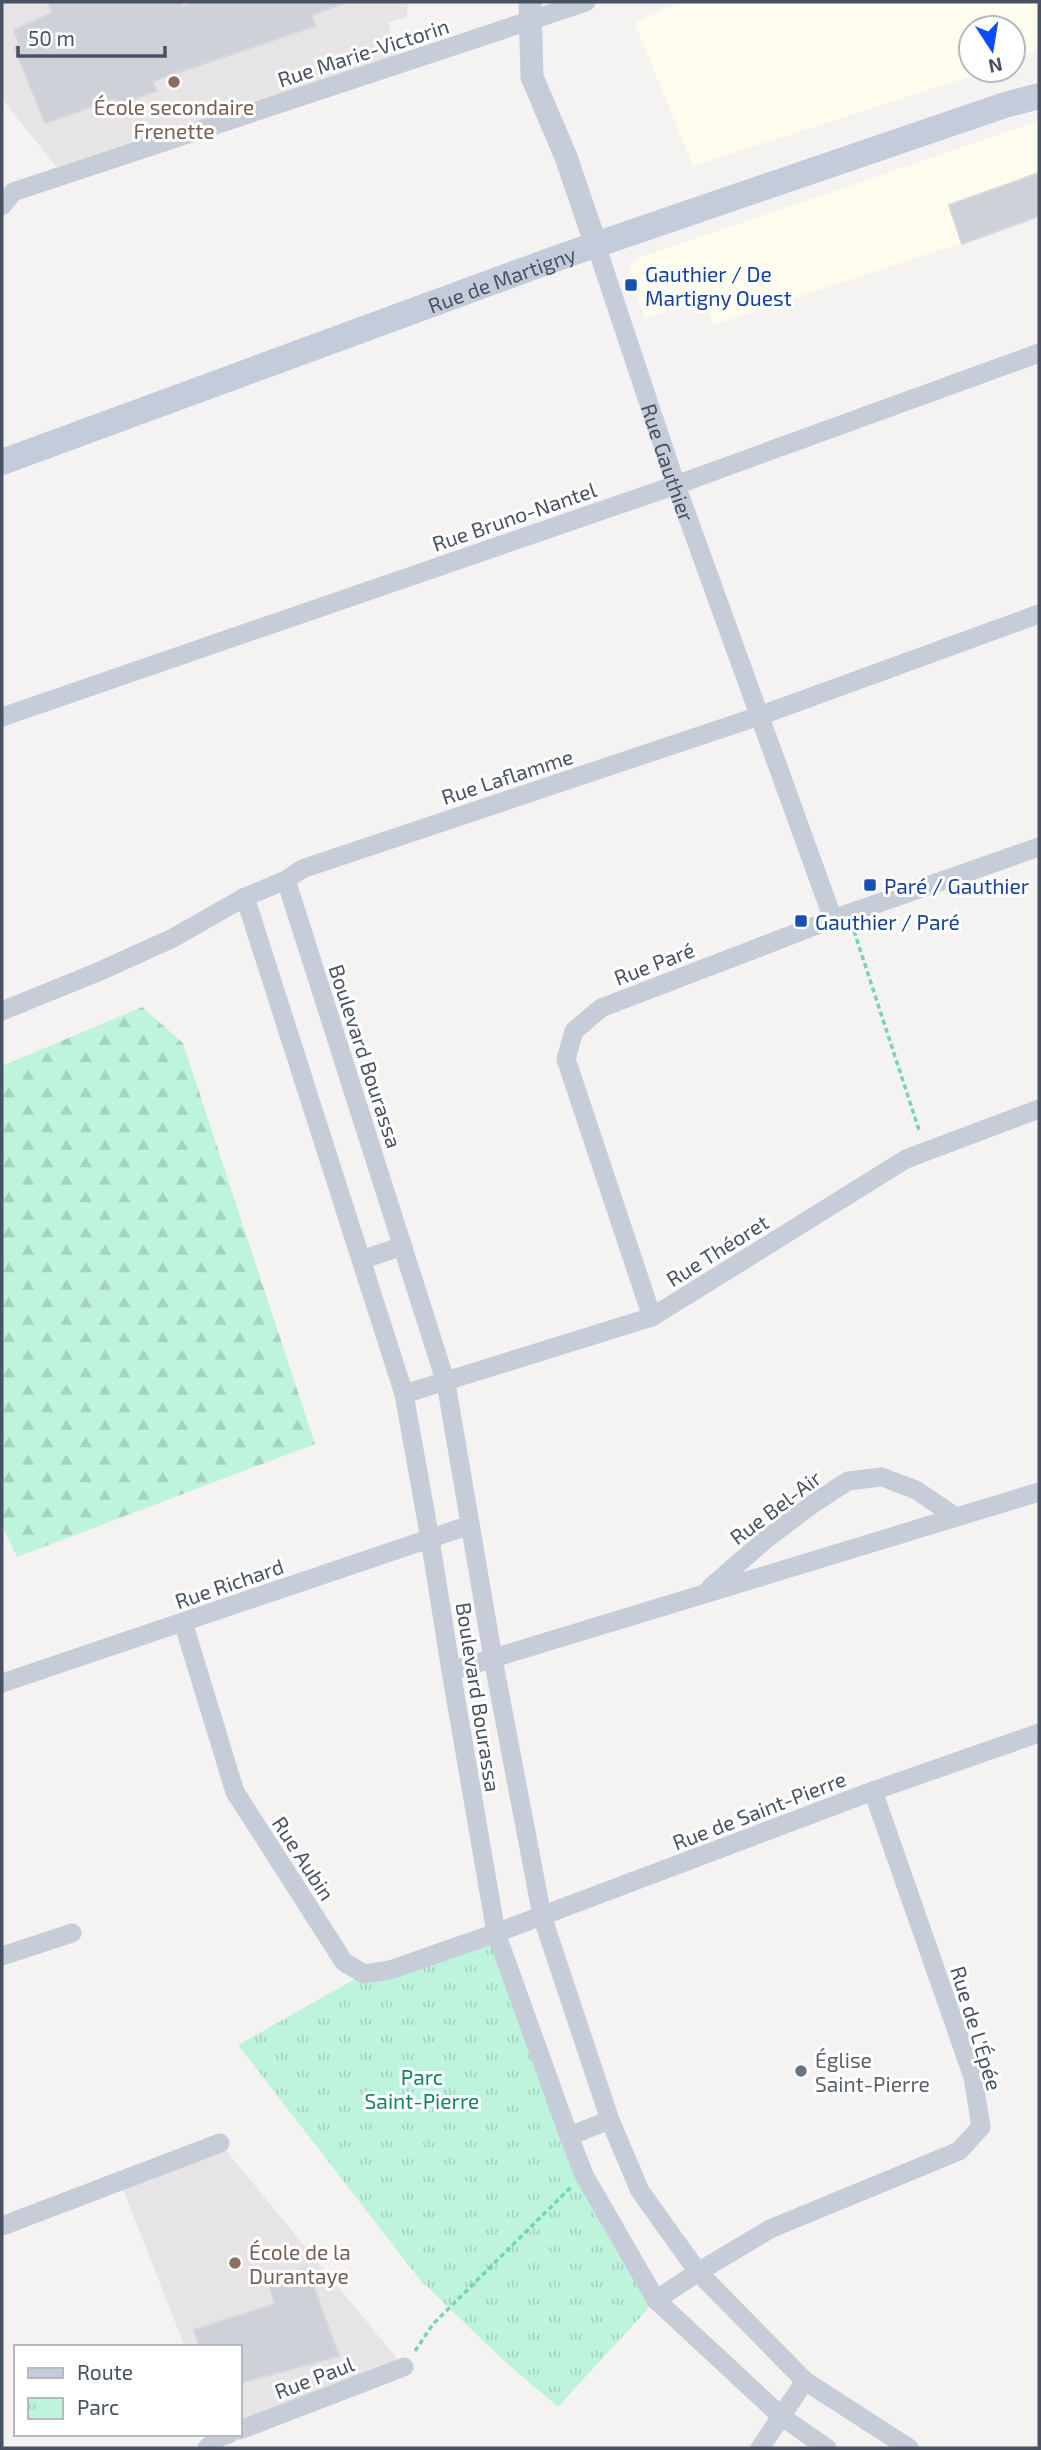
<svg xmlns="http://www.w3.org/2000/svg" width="1041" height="2450" font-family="'Exo 2',sans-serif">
  <defs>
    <pattern id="forest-firs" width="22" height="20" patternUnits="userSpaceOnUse" patternTransform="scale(1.75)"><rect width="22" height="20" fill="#bff4dc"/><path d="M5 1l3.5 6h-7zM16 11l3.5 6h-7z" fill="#a6d3bf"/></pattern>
    <pattern id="park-tufts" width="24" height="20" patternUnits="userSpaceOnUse" patternTransform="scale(1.75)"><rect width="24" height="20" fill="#bff4dc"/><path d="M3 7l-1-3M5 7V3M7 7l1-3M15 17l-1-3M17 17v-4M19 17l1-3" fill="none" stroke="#a6d3bf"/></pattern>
  </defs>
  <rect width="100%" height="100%" fill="#f5f3f2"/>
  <g fill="#fefced">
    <polygon points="680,2 1039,2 1039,49 1013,60 1013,28 971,28 971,70 990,70 693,166 635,23"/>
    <polygon points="1039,121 1039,217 714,325 705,299 645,318 631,277 630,269 636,259"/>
  </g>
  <g fill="#e6e4e4">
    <polygon points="2,2 408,2 407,17 388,22 399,65 63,175 2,99"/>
    <polygon points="220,2143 404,2367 240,2430 240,2347 185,2347 119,2179"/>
  </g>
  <polygon fill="url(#forest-firs)" points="142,1007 183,1043 315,1444 17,1557 2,1526 2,1066"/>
  <polygon fill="url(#park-tufts)" points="496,1933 569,2136 656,2300 558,2407 504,2361 420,2280 238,2045 364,1974"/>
  <g fill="#ced1d8" stroke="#d6d7de" stroke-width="2">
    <polygon points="48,2 181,2 182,7 196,2 342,2 342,4 312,15 315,26 153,81 157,91 116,106 114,99 45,123 14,47 19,44 14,30 52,13"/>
    <polygon points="1039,173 1039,216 962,244 949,205"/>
    <polygon points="307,2268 339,2356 240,2383 240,2347 200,2347 194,2330 275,2304 268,2280"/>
  </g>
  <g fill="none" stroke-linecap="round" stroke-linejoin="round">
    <g stroke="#74d5b5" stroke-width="3.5" stroke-dasharray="5 3.5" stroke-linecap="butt">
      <polyline points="854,931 920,1133"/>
      <polyline points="415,2351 433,2324 571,2187"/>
    </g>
    <g stroke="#c6ccd8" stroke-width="19">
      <polyline points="2,206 13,192 586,2"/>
      <path id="s1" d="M596,245L676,485L833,919"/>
      <polyline points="2,717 676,485 1039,353"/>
      <polyline points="286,880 446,1383 494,1664 542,1916 610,2120 640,2191 698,2272 805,2381 909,2448"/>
      <polyline points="245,897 404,1394 430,1539 451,1671 496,1933 569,2136 584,2175 656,2300 782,2417 827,2448"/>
      <polyline points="2,1011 98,972 173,938 245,897 286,880 302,869 759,716 1039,614"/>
      <polyline points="361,1260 403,1246"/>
      <polyline points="652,1317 566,1059 574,1031 601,1008 833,919 1039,847"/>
      <polyline points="404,1394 652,1317 906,1159 1039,1109"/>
      <polyline points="711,1587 765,1540 814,1503 848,1481 882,1477 916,1490 956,1517"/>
      <polyline points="183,1622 235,1792 344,1962 364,1974 390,1970 496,1933 873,1791 1039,1733"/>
      <polyline points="451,1671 1039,1492"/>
      <polyline points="2,1683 470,1525"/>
      <polyline points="2,1956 72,1933"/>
      <polyline points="569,2136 610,2120"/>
      <polyline points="2,2226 220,2143"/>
      <polyline points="656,2300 698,2272 770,2229 959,2151 981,2127 973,2077 873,1791"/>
      <polyline points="240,2430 404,2367"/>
      <polyline points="207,2448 220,2437 229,2434"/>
      <polyline points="760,2448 805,2381"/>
    </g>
    <polyline stroke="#c6ccd8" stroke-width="23" points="530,2 532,77 566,157 596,245"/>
    <path stroke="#c4ccdc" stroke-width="26" id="s2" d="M2,462L563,256L1005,105L1039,96"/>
  </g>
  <g fill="#8d6e63" stroke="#fff" stroke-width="2.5">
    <circle cx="174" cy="82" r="7"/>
    <circle cx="235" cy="2263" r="7"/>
  </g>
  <g fill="#1a4fb4" stroke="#fff" stroke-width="2.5">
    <rect x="624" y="278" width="14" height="14" rx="3.5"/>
    <rect x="863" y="878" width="14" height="14" rx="3.5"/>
    <rect x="794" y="914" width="14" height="14" rx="3.5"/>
  </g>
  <circle fill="#6b7280" stroke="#fff" stroke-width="2.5" cx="801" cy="2071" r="7"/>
  <g text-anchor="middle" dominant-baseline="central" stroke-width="6" stroke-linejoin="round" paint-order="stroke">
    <g font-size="21" fill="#485262" stroke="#fff">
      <text transform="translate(363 52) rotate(-18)">Rue Marie-Victorin</text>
      <text stroke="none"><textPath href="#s2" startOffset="532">Rue de Martigny</textPath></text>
      <text stroke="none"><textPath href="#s1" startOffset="229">Rue Gauthier</textPath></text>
      <text transform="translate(514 516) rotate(-19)">Rue Bruno-Nantel</text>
      <text transform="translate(507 776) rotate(-18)">Rue Laflamme</text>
      <text transform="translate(654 963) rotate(-21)">Rue Paré</text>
      <text transform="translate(366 1056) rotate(72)">Boulevard Bourassa</text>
      <text transform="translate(717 1250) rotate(-32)">Rue Théoret</text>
      <text transform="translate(775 1507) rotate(-37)">Rue Bel-Air</text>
      <text transform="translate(229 1583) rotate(-19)">Rue Richard</text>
      <text transform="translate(479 1697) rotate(81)">Boulevard Bourassa</text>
      <text transform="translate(759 1810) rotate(-21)">Rue de Saint-Pierre</text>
      <text transform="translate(304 1858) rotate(57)">Rue Aubin</text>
      <text transform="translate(977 2028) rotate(73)">Rue de L'Épée</text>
      <text transform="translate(314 2377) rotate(-21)">Rue Paul</text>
    </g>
    <g font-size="21" fill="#785e54" stroke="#fff">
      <text x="174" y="106">École secondaire<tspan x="174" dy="24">Frenette</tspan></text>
      <text x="249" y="2251" text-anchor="start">École de la<tspan x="249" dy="24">Durantaye</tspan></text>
    </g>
    <g font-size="21" fill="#164399" stroke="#fff" text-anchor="start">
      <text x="645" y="273">Gauthier / De<tspan x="645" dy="24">Martigny Ouest</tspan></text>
      <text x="884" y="885">Paré / Gauthier</text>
      <text x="815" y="921">Gauthier / Paré</text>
    </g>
    <g font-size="21" fill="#5b616d" stroke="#fff" text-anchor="start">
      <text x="815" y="2059">Église<tspan x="815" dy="24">Saint-Pierre</tspan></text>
    </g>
    <g font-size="21" fill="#10865e" stroke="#fff">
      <text x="422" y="2076">Parc<tspan x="422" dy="24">Saint-Pierre</tspan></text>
    </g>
  </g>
  <rect width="1041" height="2450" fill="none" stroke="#485262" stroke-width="7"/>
  <rect x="14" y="2345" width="228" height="91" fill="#ffffff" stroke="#b6bac0" stroke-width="2"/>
  <rect x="28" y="2368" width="35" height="10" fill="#c4ccdc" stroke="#b6bac0" stroke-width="2"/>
  <text x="77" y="2380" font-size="21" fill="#485262">Route</text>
  <rect x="28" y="2398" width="35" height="21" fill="url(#park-tufts)" stroke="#b6bac0" stroke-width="2"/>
  <text x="77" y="2415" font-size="21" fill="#485262">Parc</text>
  <g transform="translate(992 49) rotate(168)"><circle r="33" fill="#ffffff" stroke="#b6bac0" stroke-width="2"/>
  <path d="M0-5L12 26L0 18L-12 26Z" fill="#0c4df5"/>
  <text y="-10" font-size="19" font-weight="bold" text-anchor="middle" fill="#485262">N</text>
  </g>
  <path d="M18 46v10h147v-10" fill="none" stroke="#485262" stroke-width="3.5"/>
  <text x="28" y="46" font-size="21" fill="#485262" stroke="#ffffff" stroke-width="5" paint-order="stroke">50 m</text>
</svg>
